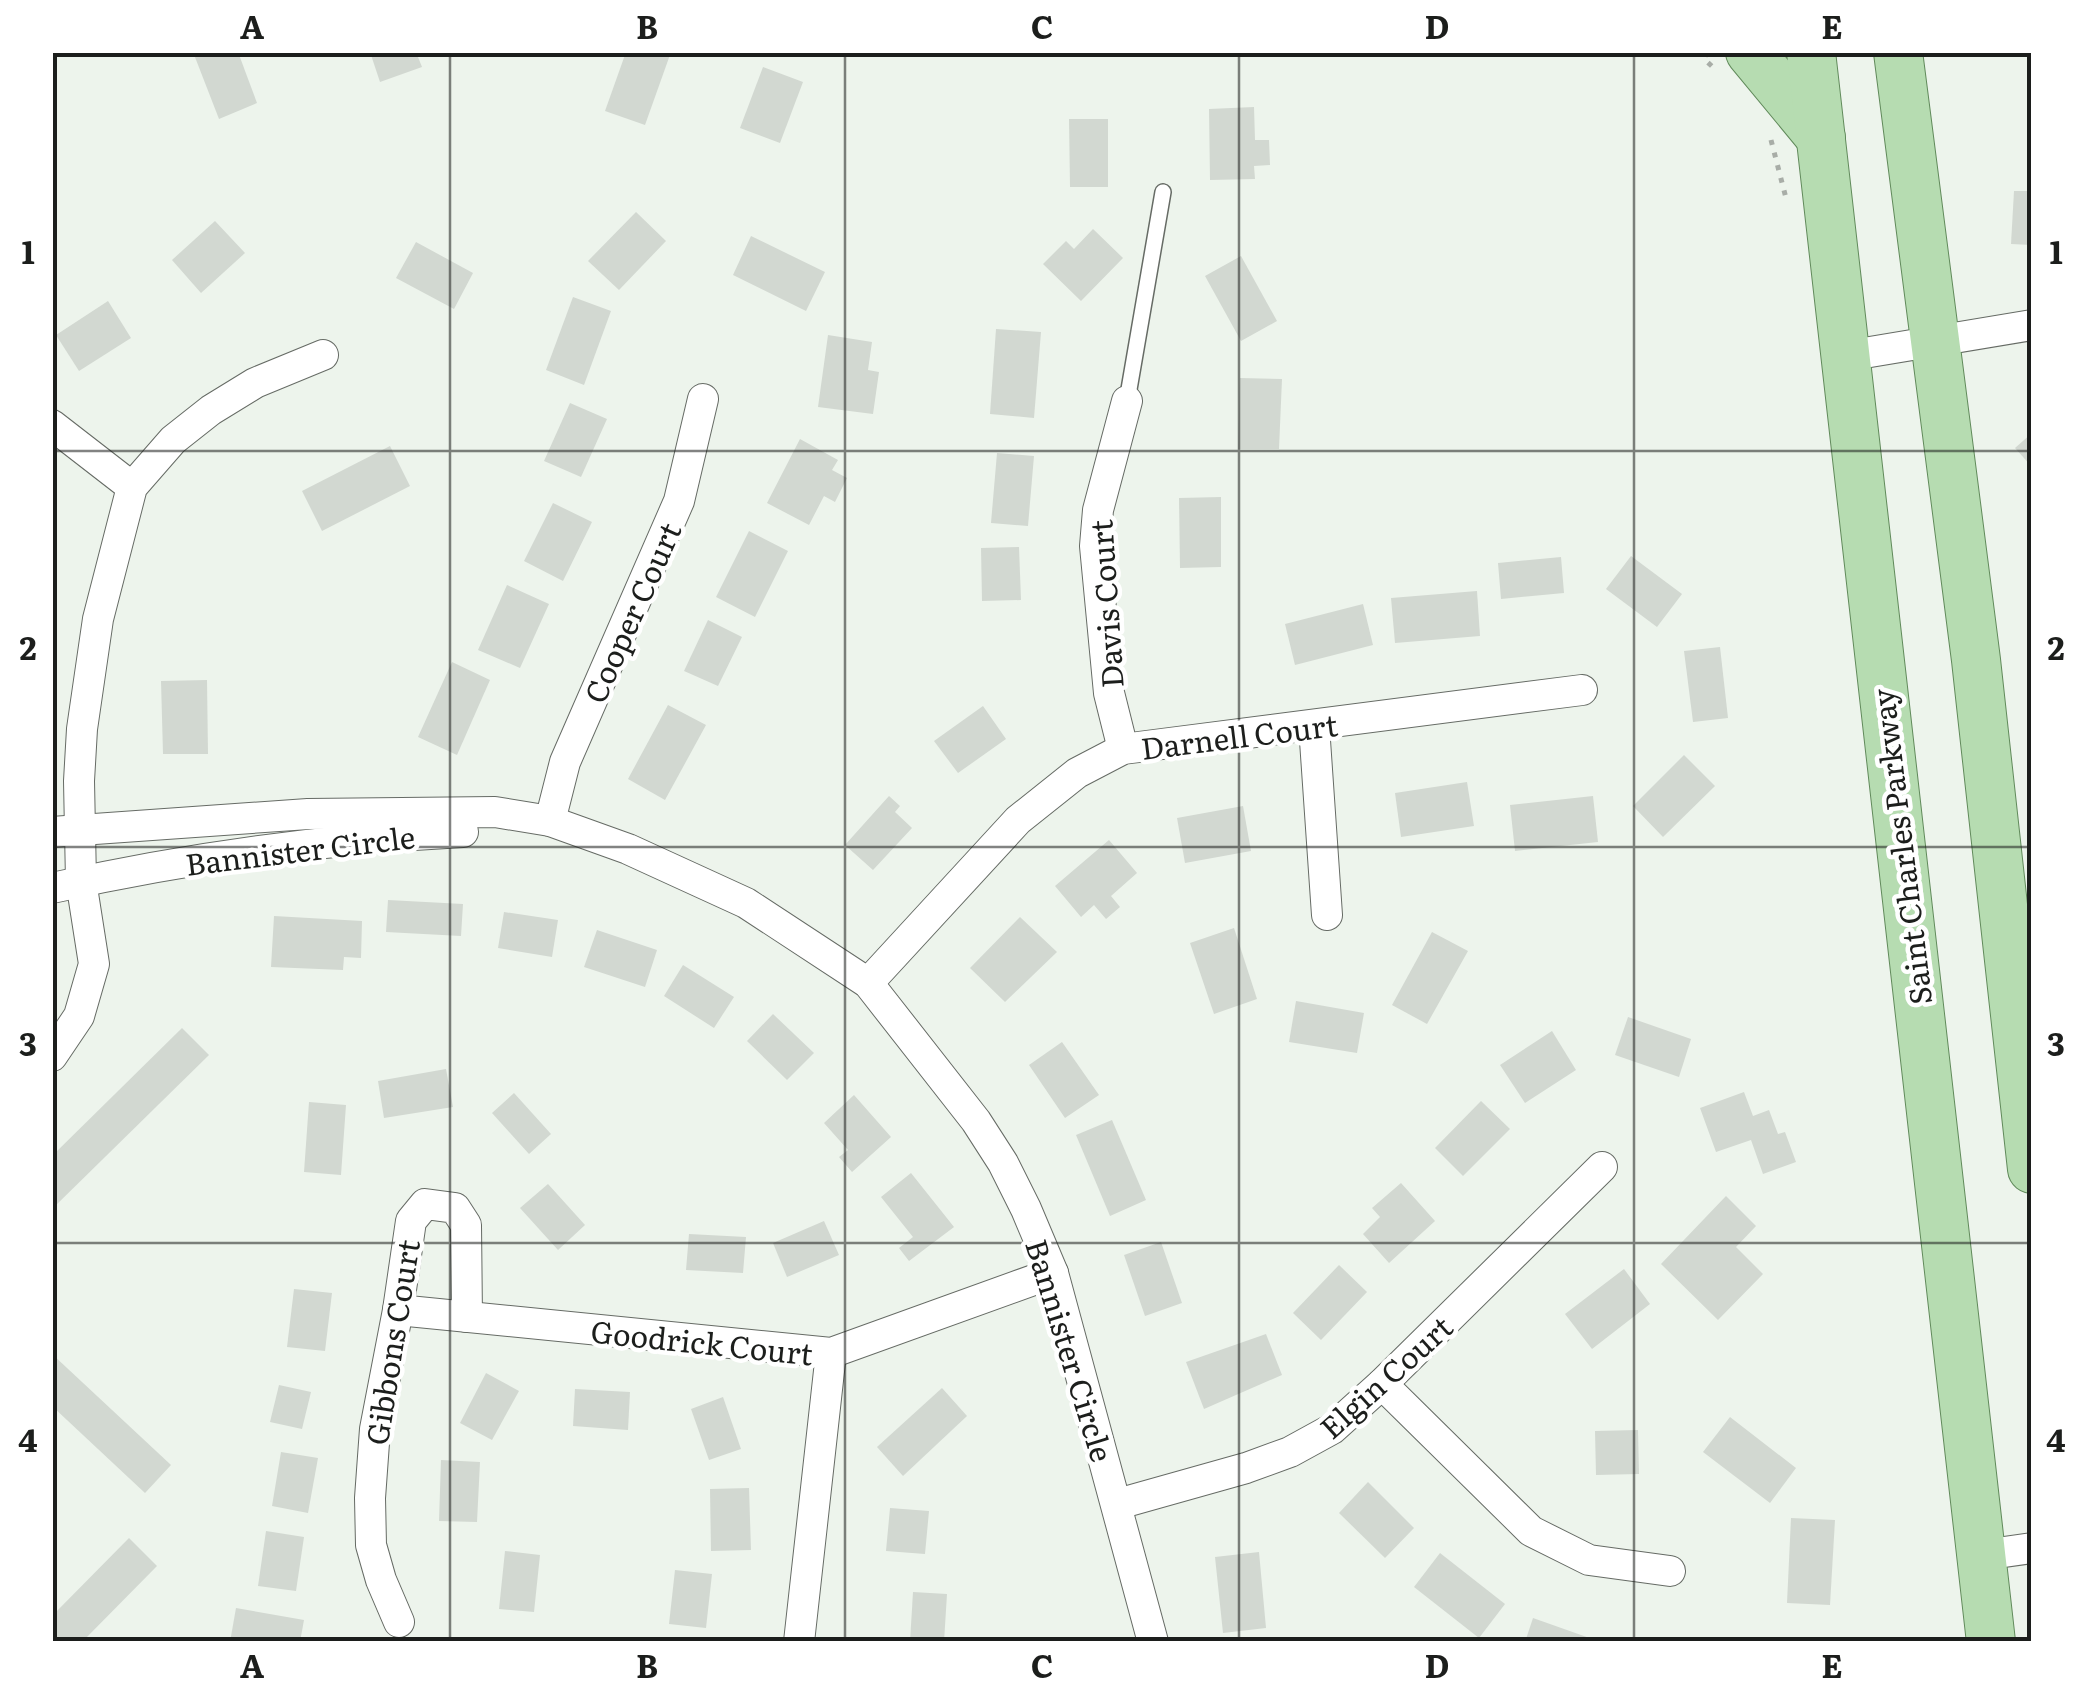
<svg xmlns="http://www.w3.org/2000/svg" width="2084" height="1694" font-family="Literata,serif">
  <rect width="100%" height="100%" fill="#edf4ec"/>
  <g fill="#d2d8d1">
    <polygon points="193,52 238,52 257,103 219,119"/>
    <polygon points="370,52 416,52 422,67 380,82"/>
    <polygon points="626,52 671,52 645,125 605,111"/>
    <polygon points="763,67 803,82 780,143 740,128"/>
    <polygon points="1254,107 1255,140 1269,140 1270,165 1254,166 1255,179 1210,180 1209,109"/>
    <polygon points="1069,119 1108,119 1108,187 1070,187"/>
    <polygon points="2014,191 2032,191 2032,245 2011,244"/>
    <polygon points="636,212 666,241 619,290 588,261"/>
    <polygon points="215,221 245,253 201,293 172,260"/>
    <polygon points="1093,229 1123,258 1081,301 1043,264 1066,241 1074,249"/>
    <polygon points="751,236 825,272 806,311 733,275"/>
    <polygon points="416,242 473,273 454,309 396,278"/>
    <polygon points="1241,256 1277,321 1241,341 1205,276"/>
    <polygon points="573,297 611,311 584,385 546,370"/>
    <polygon points="108,301 131,338 79,371 56,335"/>
    <polygon points="996,329 1041,332 1034,418 990,414"/>
    <polygon points="828,335 872,342 868,370 879,372 873,414 818,407"/>
    <polygon points="1240,378 1282,379 1279,449 1238,449"/>
    <polygon points="570,403 607,419 581,477 544,461"/>
    <polygon points="2032,433 2032,467 2015,448"/>
    <polygon points="800,439 838,460 832,470 847,478 835,502 824,496 809,525 767,503"/>
    <polygon points="390,446 410,486 322,531 302,491"/>
    <polygon points="997,453 1034,456 1028,526 991,523"/>
    <polygon points="1221,497 1221,567 1180,568 1179,498"/>
    <polygon points="553,503 592,522 563,581 524,561"/>
    <polygon points="749,531 788,551 755,617 716,597"/>
    <polygon points="1019,547 1021,600 982,601 981,548"/>
    <polygon points="1631,556 1682,594 1657,627 1606,589"/>
    <polygon points="1561,557 1564,593 1501,599 1498,563"/>
    <polygon points="507,585 549,604 520,668 478,650"/>
    <polygon points="1477,591 1480,636 1395,643 1391,598"/>
    <polygon points="1363,604 1373,645 1295,665 1285,624"/>
    <polygon points="708,620 742,637 718,686 684,671"/>
    <polygon points="1720,647 1728,718 1693,722 1684,651"/>
    <polygon points="452,662 490,680 457,755 418,737"/>
    <polygon points="207,680 208,754 163,754 161,681"/>
    <polygon points="668,705 706,725 665,800 628,779"/>
    <polygon points="983,706 1006,739 958,773 934,741"/>
    <polygon points="1684,755 1715,786 1663,837 1633,806"/>
    <polygon points="1467,782 1474,826 1401,837 1395,793"/>
    <polygon points="889,796 900,806 895,812 912,828 873,870 845,845"/>
    <polygon points="1593,796 1598,842 1515,851 1510,805"/>
    <polygon points="1243,806 1251,851 1185,863 1177,818"/>
    <polygon points="1109,840 1137,873 1111,896 1120,907 1106,919 1094,905 1081,917 1055,886"/>
    <polygon points="388,900 463,904 461,936 386,932"/>
    <polygon points="504,912 558,920 552,957 498,948"/>
    <polygon points="274,916 362,921 361,958 344,957 343,970 271,967"/>
    <polygon points="1020,917 1057,952 1005,1002 970,968"/>
    <polygon points="1234,928 1257,999 1214,1014 1190,943"/>
    <polygon points="597,930 657,950 645,987 584,967"/>
    <polygon points="1432,932 1468,951 1427,1024 1392,1005"/>
    <polygon points="683,965 734,997 714,1028 664,996"/>
    <polygon points="1296,1001 1364,1013 1357,1053 1289,1042"/>
    <polygon points="773,1014 814,1053 787,1080 747,1041"/>
    <polygon points="1628,1017 1691,1039 1679,1077 1615,1055"/>
    <polygon points="182,1028 209,1055 52,1209 52,1156"/>
    <polygon points="1552,1031 1576,1070 1525,1103 1500,1065"/>
    <polygon points="1062,1042 1099,1095 1065,1118 1029,1065"/>
    <polygon points="446,1069 453,1107 384,1118 378,1081"/>
    <polygon points="1744,1092 1753,1116 1769,1110 1778,1134 1785,1132 1796,1162 1763,1174 1751,1140 1716,1152 1700,1108"/>
    <polygon points="514,1093 551,1134 529,1154 492,1113"/>
    <polygon points="854,1095 891,1137 852,1172 839,1157 848,1150 824,1123"/>
    <polygon points="1481,1101 1510,1129 1463,1176 1435,1148"/>
    <polygon points="309,1102 346,1105 341,1175 304,1172"/>
    <polygon points="1112,1120 1146,1200 1110,1216 1076,1135"/>
    <polygon points="911,1173 954,1227 909,1261 899,1248 913,1237 881,1197"/>
    <polygon points="1401,1183 1435,1221 1389,1263 1363,1234 1380,1217 1372,1208"/>
    <polygon points="548,1184 585,1225 558,1250 520,1208"/>
    <polygon points="1726,1196 1756,1226 1736,1247 1763,1274 1718,1320 1661,1264"/>
    <polygon points="824,1221 839,1255 787,1277 773,1243"/>
    <polygon points="689,1234 746,1237 743,1273 686,1270"/>
    <polygon points="1161,1242 1182,1303 1145,1316 1124,1255"/>
    <polygon points="1339,1265 1367,1292 1321,1340 1293,1313"/>
    <polygon points="1624,1269 1650,1304 1592,1349 1565,1314"/>
    <polygon points="294,1289 332,1293 325,1351 287,1347"/>
    <polygon points="1266,1334 1282,1375 1204,1409 1186,1362"/>
    <polygon points="52,1354 171,1465 145,1493 52,1406"/>
    <polygon points="486,1373 519,1391 492,1440 460,1423"/>
    <polygon points="279,1385 311,1392 302,1429 270,1422"/>
    <polygon points="942,1388 967,1416 903,1476 877,1447"/>
    <polygon points="575,1389 630,1392 628,1430 573,1426"/>
    <polygon points="723,1397 741,1449 709,1460 691,1409"/>
    <polygon points="1730,1417 1796,1468 1770,1503 1703,1452"/>
    <polygon points="1638,1430 1639,1474 1596,1475 1595,1431"/>
    <polygon points="281,1452 318,1458 308,1513 272,1506"/>
    <polygon points="441,1460 480,1462 477,1522 439,1521"/>
    <polygon points="1368,1482 1414,1528 1385,1558 1339,1513"/>
    <polygon points="749,1488 751,1550 711,1551 710,1489"/>
    <polygon points="890,1508 929,1511 925,1554 886,1551"/>
    <polygon points="1791,1518 1835,1520 1830,1605 1787,1603"/>
    <polygon points="266,1531 304,1537 296,1591 258,1586"/>
    <polygon points="129,1538 157,1566 82,1642 52,1642 52,1616"/>
    <polygon points="505,1551 540,1555 534,1612 499,1609"/>
    <polygon points="1259,1552 1266,1628 1223,1633 1215,1557"/>
    <polygon points="1440,1553 1505,1604 1479,1638 1414,1587"/>
    <polygon points="675,1570 712,1574 706,1628 669,1624"/>
    <polygon points="913,1592 947,1594 944,1642 910,1642"/>
    <polygon points="236,1608 304,1620 300,1642 230,1642"/>
    <polygon points="1533,1618 1598,1641 1598,1642 1525,1642"/>
  </g>
  <g fill="none" stroke-linecap="round" stroke-linejoin="round">
    <defs>
      <polyline id="lane" points="1127,401 1163,192"/>
      <g id="street">
        <polyline points="1846,356 2032,325"/>
        <polyline points="52,425 132,487"/>
        <polyline points="1314,726 1327,915"/>
        <polyline points="1123,749 1109,693 1095,546 1098,510 1127,401"/>
        <polyline points="550,821 565,762 679,501 703,399"/>
        <polyline points="52,832 308,814 495,812 550,821 628,849 746,903 868,983 976,1121 1003,1163 1026,1209 1053,1273 1153,1642"/>
        <path d="M52,888C187,858 325,839 463,832"/>
        <polyline points="868,983 1018,820 1077,773 1123,749 1582,690"/>
        <polyline points="52,1056 79,1016 94,964 81,881 79,781 82,729 98,619 132,487 173,440 211,410 255,383 323,355"/>
        <polyline points="398,1310 831,1353 1053,1273"/>
        <polyline points="1382,1384 1531,1531 1589,1560 1670,1571"/>
        <polyline points="1118,1504 1246,1468 1290,1452 1332,1429 1382,1384 1602,1167"/>
        <polyline points="1983,1555 2032,1548"/>
        <polyline points="399,1622 381,1580 371,1545 370,1498 375,1429 398,1310 411,1221 425,1204 455,1208 466,1225 467,1317"/>
        <polyline points="799,1642 831,1353"/>
      </g>
      <g id="primary">
        <polyline points="1750,52 1821,138"/>
        <polyline points="1811,52 1991,1642"/>
        <polyline points="1898,52 1976,660 2032,1169"/>
      </g>
    </defs>
    <use href="#lane" stroke="#666b65" stroke-width="18"/>
    <use href="#street" stroke="#666b65" stroke-width="32"/>
    <use href="#primary" stroke="#618a5b" stroke-width="50"/>
    <g stroke="#a8ada7" stroke-width="5" stroke-dasharray="5 8" stroke-linecap="butt">
      <polyline points="1707,52 1704,59 1715,69"/>
      <polyline points="1771,140 1787,202"/>
    </g>
    <use href="#lane" stroke="#fff" stroke-width="15"/>
    <use href="#street" stroke="#fff" stroke-width="30"/>
    <use href="#primary" stroke="#b6dcb1" stroke-width="48"/>
  </g>
  <path fill="none" stroke="#1c1e1c" stroke-width="2.5" stroke-opacity="0.55" d="M450,52V1642M845,52V1642M1239,52V1642M1634,52V1642M52,451H2032M52,847H2032M52,1243H2032"/>
  <g text-anchor="middle" dominant-baseline="central" stroke-width="9" stroke-linejoin="round" paint-order="stroke">
    <g font-size="30" fill="#1c1e1c" stroke="#fff">
      <text transform="translate(1105 604) rotate(-94)">Davis Court</text>
      <text transform="translate(631 612) rotate(-66)">Cooper Court</text>
      <text transform="translate(1239 735) rotate(-7)">Darnell Court</text>
      <text transform="translate(1900 847) rotate(-97)">Saint Charles Parkway</text>
      <text transform="translate(300 849) rotate(-7)">Bannister Circle</text>
      <text transform="translate(702 1341) rotate(6)">Goodrick Court</text>
      <text transform="translate(391 1342) rotate(-81)">Gibbons Court</text>
      <text transform="translate(1071 1350) rotate(73)">Bannister Circle</text>
      <text transform="translate(1385 1376) rotate(-42)">Elgin Court</text>
    </g>
  </g>
  <rect width="2084" height="1694" fill="none" stroke="#ffffff" stroke-width="110"/>
  <rect x="55" y="55" width="1974" height="1584" fill="none" stroke="#1c1e1c" stroke-width="4"/>
  <g font-size="32" text-anchor="middle" font-weight="bold" fill="#1c1e1c">
    <text x="252" y="39">A</text>
    <text x="647" y="39">B</text>
    <text x="1042" y="39">C</text>
    <text x="1437" y="39">D</text>
    <text x="1832" y="39">E</text>
    <text x="28" y="264">1</text>
    <text x="2056" y="264">1</text>
    <text x="28" y="660">2</text>
    <text x="2056" y="660">2</text>
    <text x="28" y="1056">3</text>
    <text x="2056" y="1056">3</text>
    <text x="28" y="1452">4</text>
    <text x="2056" y="1452">4</text>
    <text x="252" y="1678">A</text>
    <text x="647" y="1678">B</text>
    <text x="1042" y="1678">C</text>
    <text x="1437" y="1678">D</text>
    <text x="1832" y="1678">E</text>
  </g>
</svg>
